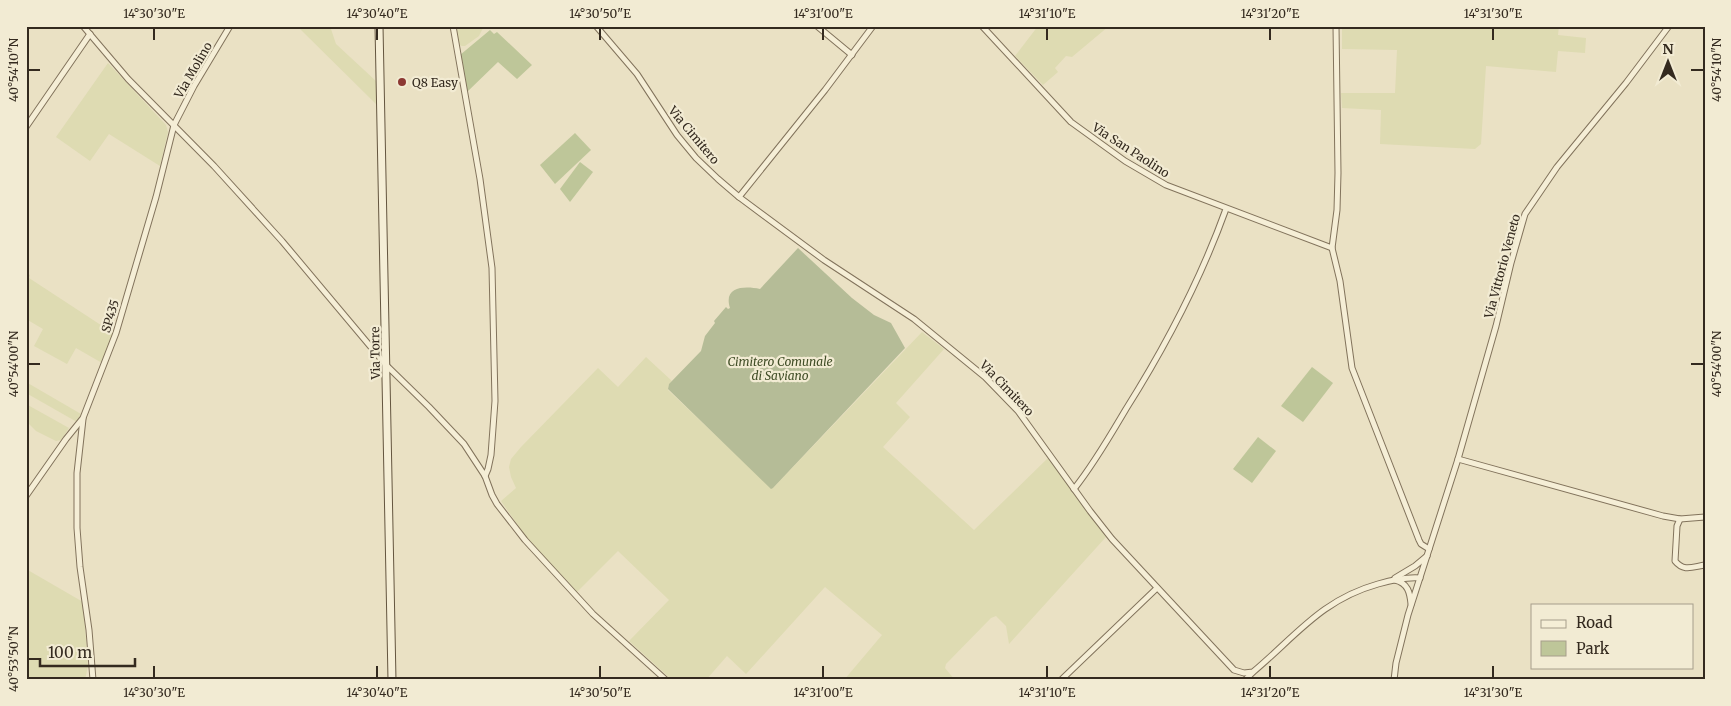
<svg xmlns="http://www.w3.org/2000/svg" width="1731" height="706" font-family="Merriweather,serif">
  <rect width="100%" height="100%" fill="#eae1c4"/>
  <g fill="#dedbb2">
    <polygon points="297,26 330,26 336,44 377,82 377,105"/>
    <polygon points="456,26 484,26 479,36 465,46 462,46 459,45"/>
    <polygon points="1038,26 1109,26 1072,57 1066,56 1055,68 1058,72 1043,85 1015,56"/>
    <polygon points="1342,26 1559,26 1558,35 1586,38 1585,53 1558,51 1556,72 1486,66 1481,144 1475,149 1380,144 1381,110 1342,108 1341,93 1395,93 1397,50 1342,49"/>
    <polygon points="108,63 166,125 168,132 160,166 109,134 90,161 56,137"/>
    <polygon points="26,273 30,275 29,278 113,333 102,363 76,348 67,364 34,346 43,329 26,319"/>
    <polygon points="922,332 944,349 896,403 910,417 883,447 974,530 1048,458 1106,537 1009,644 1006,626 996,616 991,618 946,664 945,668 955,680 844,680 882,635 825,587 746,674 727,656 706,680 672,680 629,641 669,600 618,551 577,592 526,537 501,501 516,488 511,477 509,467 511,459 521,447 598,368 618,387 646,357 672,381 669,384 668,390 771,488 773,488"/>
    <polygon points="26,382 81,414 77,422 26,393"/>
    <polygon points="26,404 69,428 61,440 56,441 36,431 26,421"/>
    <polygon points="26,569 83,602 88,666 85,680 26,680"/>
  </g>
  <g fill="#bec699">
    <polygon points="490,30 494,34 497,32 532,65 517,79 498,62 467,92 460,55"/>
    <polygon points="575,133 591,150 555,184 540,165"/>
    <polygon points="580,162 593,172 570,202 560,189"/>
    <polygon points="1312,367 1333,383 1303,422 1281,406"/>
    <polygon points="1258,437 1276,451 1252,483 1233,469"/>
  </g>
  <path fill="#b5bc97" d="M798,248L852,298L874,315L891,323L905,348L773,488L771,489L668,389L669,384L701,351L705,336L715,323L714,321L726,307L728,309L730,308C723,286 745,286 760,289Z"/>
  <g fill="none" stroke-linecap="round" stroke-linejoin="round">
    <defs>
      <g id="minor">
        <polyline points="83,26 128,79 214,166 282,241 386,365 429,407 464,444 485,476 492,495 497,504 525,540 593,614 666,680"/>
        <polyline points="453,26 480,179 492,268 495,401 491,455 488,469 485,476"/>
        <path d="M596,26L637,74L677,135L696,158L718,179L739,197L824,260L914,319L985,377L1018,411L1090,511L1112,539L1234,670L1244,673L1253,672C1296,636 1321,600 1378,584C1392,580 1405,577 1420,578"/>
        <polyline points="817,26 852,55"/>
        <polyline points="982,26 1071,122 1125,161 1166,185 1332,248"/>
        <polyline points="1336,26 1338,173 1337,210 1332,248 1340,281 1352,368 1419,540 1421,544 1429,549"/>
        <polyline points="26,127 90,34"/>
        <polyline points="739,197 825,90 873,26"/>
        <polyline points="83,419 77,473 77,528 80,567 89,630 93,680"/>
        <polyline points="1458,459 1663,516 1680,519 1705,517"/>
        <path d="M1074,489C1094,464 1110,436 1126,409C1167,344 1200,281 1226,209"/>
        <polyline points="26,496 66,439 83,418 116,333 156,197 174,125 194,86 230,26"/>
        <path d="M1680,519L1677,526L1675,561C1684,572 1692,567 1705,565"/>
        <polyline points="1395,578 1415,566 1427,556"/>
        <path d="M1395,580C1408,583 1410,593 1411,604"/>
        <polyline points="1061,680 1157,588"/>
        <polyline points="1245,680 1252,673"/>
        <polyline points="1394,680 1396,663 1408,615 1458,459 1496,326 1511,263 1525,214 1557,167 1626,83 1669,26"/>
      </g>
      <polyline id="secondary" points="379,26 392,680"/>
    </defs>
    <use href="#minor" stroke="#82735c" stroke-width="7"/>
    <use href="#secondary" stroke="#64553f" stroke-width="9"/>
    <use href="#minor" stroke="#f5eed6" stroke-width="5"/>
    <use href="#secondary" stroke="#f5eed6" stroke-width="7"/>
  </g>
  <path fill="none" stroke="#342a1f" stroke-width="2" d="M154,28V40M377,28V40M600,28V40M823,28V40M1047,28V40M1270,28V40M1493,28V40M28,70H40M1691,70H1704M28,364H40M1691,364H1704M28,659H40M154,666V678M377,666V678M600,666V678M823,666V678M1047,666V678M1270,666V678M1493,666V678"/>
  <circle fill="#8c3832" stroke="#f2ebd3" stroke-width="2" cx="402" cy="82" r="5"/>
  <g text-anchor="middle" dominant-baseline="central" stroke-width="4.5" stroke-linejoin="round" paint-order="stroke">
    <g font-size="12" fill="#342a1f" stroke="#f2ebd3">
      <text transform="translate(193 70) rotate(-60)">Via Molino</text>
      <text transform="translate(694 135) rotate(50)">Via Cimitero</text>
      <text transform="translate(1131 150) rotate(33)">Via San Paolino</text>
      <text transform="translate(1502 266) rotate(-75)">Via Vittorio Veneto</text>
      <text transform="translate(110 316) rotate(-73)">SP435</text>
      <text transform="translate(375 353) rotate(-91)">Via Torre</text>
      <text transform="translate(1007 388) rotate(46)">Via Cimitero</text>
    </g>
    <g font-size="12" fill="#342a1f" stroke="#f2ebd3" text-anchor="start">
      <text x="412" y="82">Q8 Easy</text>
    </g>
    <g font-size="12" font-style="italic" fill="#414e27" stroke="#f2ebd3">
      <text x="780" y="361">Cimitero Comunale<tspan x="780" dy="14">di Saviano</tspan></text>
    </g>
  </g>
  <rect width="1731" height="706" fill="none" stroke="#f2ebd3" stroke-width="55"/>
  <rect x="1531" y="604" width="162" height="65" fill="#f2ebd3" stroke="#a69e8b"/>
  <rect x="1541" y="620" width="25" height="8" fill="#f5eed6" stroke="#a69e8b"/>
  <text x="1576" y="628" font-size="15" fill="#342a1f">Road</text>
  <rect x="1541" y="641" width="25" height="15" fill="#bec699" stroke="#a69e8b"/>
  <text x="1576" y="654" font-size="15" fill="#342a1f">Park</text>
  <g transform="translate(1668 62)" stroke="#f2ebd3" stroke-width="4" paint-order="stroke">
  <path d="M0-4L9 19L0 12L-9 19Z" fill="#342a1f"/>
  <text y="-8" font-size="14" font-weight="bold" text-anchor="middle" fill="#342a1f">N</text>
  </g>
  <path d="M40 658v8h95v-8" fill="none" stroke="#342a1f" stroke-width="2.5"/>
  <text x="48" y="658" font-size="15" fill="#342a1f" stroke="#f2ebd3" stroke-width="4" paint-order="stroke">100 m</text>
  <rect x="28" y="28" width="1676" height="650" fill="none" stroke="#342a1f" stroke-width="2"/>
  <g font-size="12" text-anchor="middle" fill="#342a1f">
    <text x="154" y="18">14°30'30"E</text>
    <text x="377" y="18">14°30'40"E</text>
    <text x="600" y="18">14°30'50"E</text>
    <text x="823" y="18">14°31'00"E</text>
    <text x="1047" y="18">14°31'10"E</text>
    <text x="1270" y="18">14°31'20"E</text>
    <text x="1493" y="18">14°31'30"E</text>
    <text transform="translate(14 70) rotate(-90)" y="4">40°54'10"N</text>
    <text transform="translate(1717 70) rotate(-90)" y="4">40°54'10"N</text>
    <text transform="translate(14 364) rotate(-90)" y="4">40°54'00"N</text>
    <text transform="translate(1717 364) rotate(-90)" y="4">40°54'00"N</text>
    <text transform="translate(14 659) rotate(-90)" y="4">40°53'50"N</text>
    <text x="154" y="697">14°30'30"E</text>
    <text x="377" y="697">14°30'40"E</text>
    <text x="600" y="697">14°30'50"E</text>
    <text x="823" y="697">14°31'00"E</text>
    <text x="1047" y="697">14°31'10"E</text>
    <text x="1270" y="697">14°31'20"E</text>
    <text x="1493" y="697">14°31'30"E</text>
  </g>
</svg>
